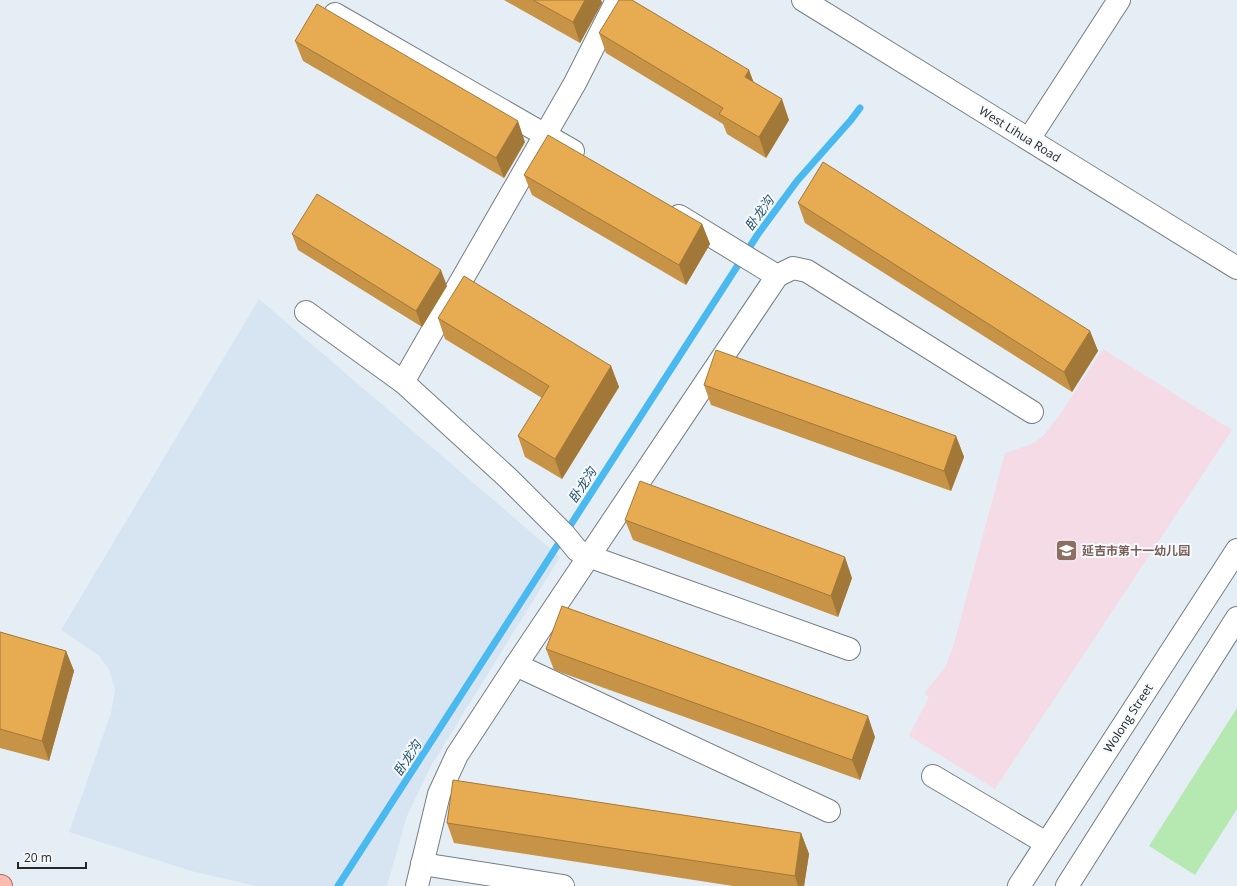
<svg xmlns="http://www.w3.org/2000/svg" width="1237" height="886" font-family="'Open Sans','Noto Sans SC',sans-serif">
  <rect width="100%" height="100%" fill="#e6eef5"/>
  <polygon fill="#d7e5f2" points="259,299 560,557 431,766 407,816 387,886 256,886 191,871 69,832 111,713 115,690 109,669 98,655 61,630"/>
  <polygon fill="#f4dbe6" points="1103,349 1232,430 995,789 909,736 929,697 924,693 945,668 953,647 1005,453 1032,444 1043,436 1061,413"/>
  <polygon fill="#b6e9b2" points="1237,708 1237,809 1195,875 1149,846"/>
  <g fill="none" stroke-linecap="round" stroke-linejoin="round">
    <polyline stroke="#49b9ef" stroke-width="7" points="338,886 758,234 797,181 851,120 860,108"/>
    <defs>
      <g id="minor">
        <polyline points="803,0 1237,268"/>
        <polyline points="335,14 573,151"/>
        <polyline points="1029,139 1119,0"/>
        <polyline points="679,216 777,276"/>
        <polyline points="306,312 403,382 509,479 564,534 577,550 588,556 849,649"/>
        <polyline points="403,382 575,83 617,0"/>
        <polyline points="516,665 829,811"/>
        <polyline points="933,776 1046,843"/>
        <polyline points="422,864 563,886"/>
        <polyline points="417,886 439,794 457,755 516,665 777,276 793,268 807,271 1032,412"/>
        <polyline points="1019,886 1237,550"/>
        <polyline points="1067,886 1237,618"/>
      </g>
      <polyline id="major" points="0,886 1,886"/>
    </defs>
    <use href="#minor" stroke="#767d84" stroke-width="24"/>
    <use href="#major" stroke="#af6a5f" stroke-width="24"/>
    <use href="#minor" stroke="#fff" stroke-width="22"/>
    <use href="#major" stroke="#fbbbb0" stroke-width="22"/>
  </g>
  <g fill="#c79347">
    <polygon points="504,0 601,0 602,3 580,43"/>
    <polygon points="599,33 749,70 753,82 789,120 766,158 727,134 723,124 606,53"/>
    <polygon points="295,41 525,142 504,178 303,61"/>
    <polygon points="524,175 702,224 710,244 686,285 532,195"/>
    <polygon points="798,203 1090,331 1098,351 1072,392 805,223"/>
    <polygon points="292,234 447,286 422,327 298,250"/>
    <polygon points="438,318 611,366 619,387 562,479 525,457 518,436 542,398 445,339"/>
    <polygon points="704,385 956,436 964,457 951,491 711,405"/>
    <polygon points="625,520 852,578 838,617 633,540"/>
    <polygon points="0,632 66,651 74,671 49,761 0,748"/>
    <polygon points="546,649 875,737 860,780 554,670"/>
    <polygon points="447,823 801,833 809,854 804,886 733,886 454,843"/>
  </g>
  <g fill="#a27839">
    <polygon points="585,0 601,0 602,3 580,43 573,22"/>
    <polygon points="749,70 757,91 745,77"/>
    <polygon points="782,99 789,120 766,158 759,137"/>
    <polygon points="518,121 525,142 504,178 496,158"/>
    <polygon points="702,224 710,244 686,285 679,265"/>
    <polygon points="441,270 447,286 422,327 416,311"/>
    <polygon points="1090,331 1098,351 1072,392 1064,372"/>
    <polygon points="611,366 619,387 562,479 555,459"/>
    <polygon points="956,436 964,457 951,491 944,471"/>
    <polygon points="845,557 852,578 838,617 831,596"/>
    <polygon points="66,651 74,671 49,761 42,741"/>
    <polygon points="868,716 875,737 860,780 852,760"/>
    <polygon points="801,833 809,854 804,886 798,886 795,876"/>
  </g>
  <g fill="#e7ab52" stroke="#a27839">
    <polygon points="533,0 585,0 573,22"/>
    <polygon points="619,0 632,0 749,70 745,77 782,99 759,137 719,114 723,108 599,33"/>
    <polygon points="317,4 518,121 496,158 295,41"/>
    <polygon points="548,135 702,224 679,265 524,175"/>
    <polygon points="823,162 1090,331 1064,372 798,203"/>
    <polygon points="317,194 441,270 416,311 292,234"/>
    <polygon points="464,276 611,366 555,459 518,436 549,386 438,318"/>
    <polygon points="716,350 956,436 944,471 704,385"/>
    <polygon points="640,481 845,557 831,596 625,520"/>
    <polygon points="562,606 868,716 852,760 546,649"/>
    <polygon points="0,632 66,651 42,741 0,729"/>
    <polygon points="453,780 801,833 795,876 447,823"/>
  </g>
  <defs>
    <symbol id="school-square" viewBox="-11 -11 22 22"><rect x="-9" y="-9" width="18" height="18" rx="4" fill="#8d6e63" stroke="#f7fafd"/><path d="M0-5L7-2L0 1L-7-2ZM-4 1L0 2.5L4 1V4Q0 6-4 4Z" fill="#fff"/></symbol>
  </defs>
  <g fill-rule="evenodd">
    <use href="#school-square" x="1054" y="538" width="25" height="25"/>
  </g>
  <g text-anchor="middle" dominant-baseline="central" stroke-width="4" stroke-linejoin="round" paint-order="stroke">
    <g font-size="12" fill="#26282b" stroke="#f7fafd">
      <text transform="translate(1020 134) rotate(32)">West Lihua Road</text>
      <text transform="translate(1128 718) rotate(-57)">Wolong Street</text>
    </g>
    <g font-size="12" font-weight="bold" fill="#785e54" stroke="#f7fafd" text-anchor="start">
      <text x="1082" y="550">延吉市第十一幼儿园</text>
    </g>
    <g font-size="13" font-style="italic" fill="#28556c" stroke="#f7fafd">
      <text transform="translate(759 213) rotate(-54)">卧龙沟</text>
      <text transform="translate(582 485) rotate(-57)">卧龙沟</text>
      <text transform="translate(407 758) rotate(-57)">卧龙沟</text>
    </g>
  </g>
  <path d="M18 862v6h68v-6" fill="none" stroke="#26282b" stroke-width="2"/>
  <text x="24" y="862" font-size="12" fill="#26282b" stroke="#f7fafd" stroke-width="3" paint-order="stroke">20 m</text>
</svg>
